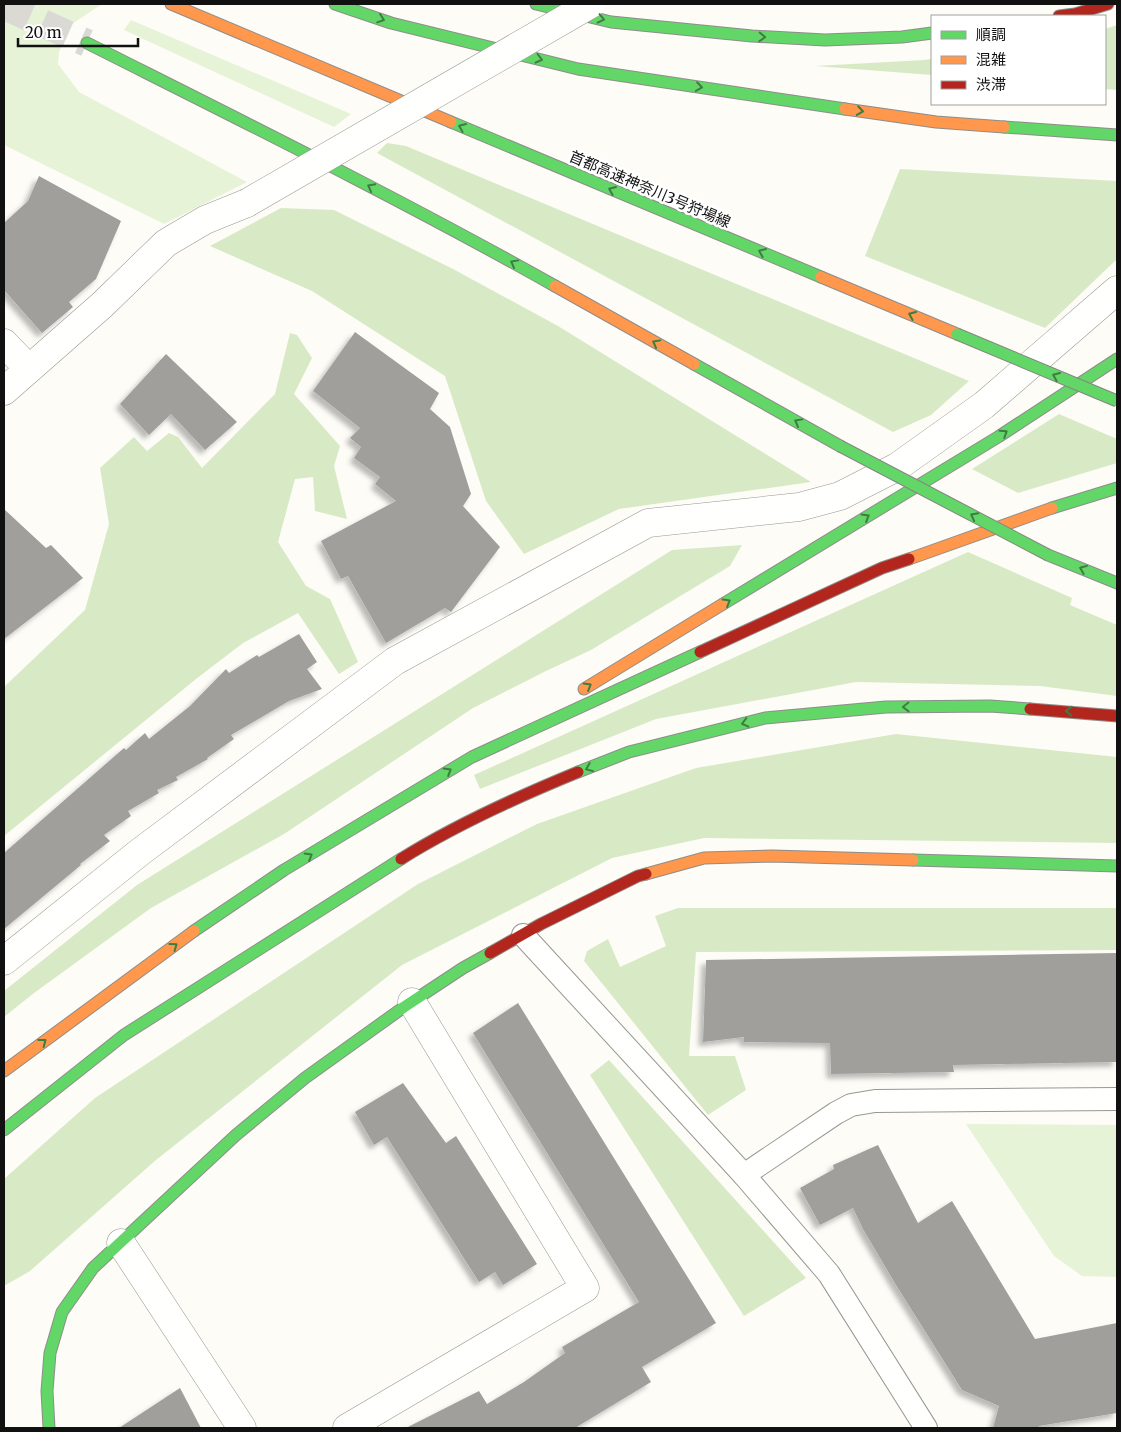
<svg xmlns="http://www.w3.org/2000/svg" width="1121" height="1432" font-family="Merriweather,'Noto Sans JP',serif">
  <defs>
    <filter id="shadow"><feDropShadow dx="-4.5" dy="4.5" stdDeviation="2.5" flood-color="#0004"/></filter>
  </defs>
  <rect width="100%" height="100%" fill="#fdfcf7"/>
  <g fill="#e7f3d7">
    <polygon points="4,4 102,4 72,24 59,52 58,64 79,92 247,182 164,224 4,145"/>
    <polygon points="131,20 351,114 334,127 124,30"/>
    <polygon points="966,1124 1117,1125 1117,1277 1082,1276 1054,1256"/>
  </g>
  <g fill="#d8eac5">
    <polygon points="1117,25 1117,90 1105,89 1105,29"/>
    <polygon points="932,59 932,75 815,66 924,60"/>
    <polygon points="387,143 406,146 969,381 931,415 893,432 377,153"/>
    <polygon points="900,169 1117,181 1117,259 1045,328 865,256"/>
    <polygon points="281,208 334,210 453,269 558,326 811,482 619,509 524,554 486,501 445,376 312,291 210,246"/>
    <polygon points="290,333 297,335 312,358 294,394 340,446 334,466 347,519 315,511 313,477 295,479 278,542 306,586 330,599 358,662 339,674 298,613 243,643 196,679 4,836 4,687 85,610 109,524 100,468 134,437 147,451 169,433 178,437 202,468 275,394"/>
    <polygon points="1059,414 1117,439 1117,463 1018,493 972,469"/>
    <polygon points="742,545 730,566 591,650 546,671 473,708 284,834 151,908 34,993 4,1017 4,991 137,885 672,550"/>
    <polygon points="968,552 1072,598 1070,605 1117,625 1117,696 1040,686 856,682 656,719 480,789 474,775"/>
    <polygon points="896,734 1117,757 1117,843 704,838 612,858 402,965 156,1160 30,1271 4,1286 4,1179 95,1098 418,884 537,824 696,768"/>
    <polygon points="678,908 1117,908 1117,950 696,952 689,1056 735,1056 746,1090 708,1115 584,961 587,951 608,939 620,967 666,946 655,916"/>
    <polygon points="609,1060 806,1278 744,1316 590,1075"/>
  </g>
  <g fill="#a19f9c" filter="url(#shadow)">
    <polygon points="39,176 121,221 96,279 69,302 73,307 42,333 4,290 4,223 28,201"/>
    <polygon points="355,332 439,393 430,409 450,427 471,494 463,506 500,547 451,612 445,608 386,643 348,576 341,579 321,541 396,501 375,484 380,477 354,458 361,447 350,438 360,428 313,391"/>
    <polygon points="166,354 237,422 205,450 171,414 149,435 120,404"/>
    <polygon points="4,509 46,548 51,545 83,578 4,639"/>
    <polygon points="299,634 317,662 307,669 322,689 289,701 231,735 234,739 207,758 208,759 176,777 178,780 157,790 159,793 128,811 131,816 104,835 110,841 80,864 81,865 4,929 4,853 124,748 126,750 145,733 149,739 190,706 226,669 229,673 257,655 259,657"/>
    <polygon points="1117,953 1117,1062 953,1065 954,1072 831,1074 830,1043 744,1042 744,1037 703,1042 706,960"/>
    <polygon points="518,1003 716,1323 642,1367 651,1382 575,1428 406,1428 479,1391 487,1404 524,1382 565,1353 562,1347 639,1302 473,1033"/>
    <polygon points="403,1083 446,1143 456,1136 537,1264 503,1285 495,1272 479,1282 387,1137 374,1145 355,1112"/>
    <polygon points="878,1145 918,1223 952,1201 1035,1339 1117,1323 1117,1413 1039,1426 1038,1428 993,1428 999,1406 962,1390 896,1285 863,1229 853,1208 820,1225 800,1188 834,1169 833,1165"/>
    <polygon points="180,1388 201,1428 119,1428"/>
  </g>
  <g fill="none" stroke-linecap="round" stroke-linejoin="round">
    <polyline stroke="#dad9d4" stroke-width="28" stroke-dasharray="28 14" stroke-linecap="butt" points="4,6 87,43"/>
    <defs>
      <g id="lane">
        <polyline points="523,935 744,1175 829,1274 926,1428"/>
        <polyline points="744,1175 836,1113 851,1105 875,1101 1117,1099"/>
      </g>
      <g id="street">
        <polyline points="4,343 29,369"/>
        <polyline points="4,391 102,305 166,243 205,220 247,203"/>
        <polyline points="4,961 140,852 395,661 648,523 799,507 840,496 897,467 984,405 1117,290"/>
        <polyline points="121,1243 242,1428"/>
        <polyline points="347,1428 585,1288 412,1002"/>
      </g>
      <g id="fast">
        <polyline points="335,4 391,23 578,69 845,109"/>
        <polyline points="536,4 611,22 752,36 825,40 902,37 932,33"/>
        <path d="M87,43C244,122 402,200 555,286"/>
        <polyline points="451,122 821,277"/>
        <polyline points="1004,127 1117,135"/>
        <polyline points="694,364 840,446"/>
        <polyline points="1052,508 1117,488"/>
        <polyline points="1048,555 1117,583"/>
        <polyline points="723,604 998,437 1117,359"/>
        <polyline points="578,772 629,752 765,718 886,707 990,706 1030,709"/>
        <polyline points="913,860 1117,866"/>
        <polyline points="194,931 284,870 472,757 700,652"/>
        <polyline points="4,1130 124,1035 401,859"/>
        <polyline points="49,1428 47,1391 50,1353 62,1312 93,1268 236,1135 305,1078 404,1007 463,968 490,953"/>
      </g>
      <g id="slow">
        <polyline points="171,4 451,122"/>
        <polyline points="845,109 936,122 1004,127"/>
        <polyline points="821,277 957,334"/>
        <polyline points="555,286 694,364"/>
        <polyline points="909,559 1052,508"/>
        <polyline points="584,689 723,604"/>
        <polyline points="646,874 704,858 772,856 913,860"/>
        <polyline points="4,1071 194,931"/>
      </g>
      <g id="jam">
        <polyline points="1059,16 1075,14 1108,4"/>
        <polyline points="700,652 882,568 909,559"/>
        <polyline points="1030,709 1117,716"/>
        <path d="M401,859C457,824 517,797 578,772"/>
        <polyline points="490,953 541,924 638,876 646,874"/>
      </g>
    </defs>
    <use href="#lane" stroke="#979795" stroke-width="24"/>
    <use href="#street" stroke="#979795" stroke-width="29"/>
    <use href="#fast" stroke="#8e8d8b" stroke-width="13"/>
    <use href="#slow" stroke="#8e8d8b" stroke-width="13"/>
    <use href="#jam" stroke="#8e8d8b" stroke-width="13"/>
    <use href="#lane" stroke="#fffffe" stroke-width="22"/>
    <use href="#street" stroke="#fffffe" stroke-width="28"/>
    <use href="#fast" stroke="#63d668" stroke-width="11"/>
    <use href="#slow" stroke="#ff974d" stroke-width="11"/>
    <use href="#jam" stroke="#b3261e" stroke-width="11"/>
    <defs>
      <polyline id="street-bridge" points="247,203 591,4"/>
      <g id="fast-bridge">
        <polyline points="957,334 1117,401"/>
        <polyline points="840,446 1048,555"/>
      </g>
    </defs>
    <use href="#street-bridge" stroke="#979795" stroke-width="29" stroke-linecap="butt"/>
    <use href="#fast-bridge" stroke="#858482" stroke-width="13" stroke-linecap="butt"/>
    <use href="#street-bridge" stroke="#fffffe" stroke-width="28"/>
    <use href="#fast-bridge" stroke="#63d668" stroke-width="11"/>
  </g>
  <defs><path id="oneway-chevron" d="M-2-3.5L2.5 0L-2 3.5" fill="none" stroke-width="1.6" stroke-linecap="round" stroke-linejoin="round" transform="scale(1.25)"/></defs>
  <g stroke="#3e7d41">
    <use href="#oneway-chevron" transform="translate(381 19) rotate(19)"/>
    <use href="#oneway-chevron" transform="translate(601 19) rotate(13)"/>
    <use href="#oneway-chevron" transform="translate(762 37) rotate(2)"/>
    <use href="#oneway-chevron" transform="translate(539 59) rotate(14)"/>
    <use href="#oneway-chevron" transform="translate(699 87) rotate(8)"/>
    <use href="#oneway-chevron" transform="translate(860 111) rotate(8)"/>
    <use href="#oneway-chevron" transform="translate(462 127) rotate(-157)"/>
    <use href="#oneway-chevron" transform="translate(371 187) rotate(-152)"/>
    <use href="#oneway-chevron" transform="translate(612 190) rotate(-157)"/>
    <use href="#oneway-chevron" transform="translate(762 252) rotate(-157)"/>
    <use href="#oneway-chevron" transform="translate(514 263) rotate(-151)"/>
    <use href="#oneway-chevron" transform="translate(912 315) rotate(-157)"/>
    <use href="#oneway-chevron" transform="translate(656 343) rotate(-151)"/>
    <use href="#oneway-chevron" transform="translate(1056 376) rotate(-157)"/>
    <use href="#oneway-chevron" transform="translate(798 422) rotate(-151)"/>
    <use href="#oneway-chevron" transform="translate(1004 433) rotate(-33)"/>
    <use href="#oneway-chevron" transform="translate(974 516) rotate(-152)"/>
    <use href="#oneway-chevron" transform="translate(866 517) rotate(-31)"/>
    <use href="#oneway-chevron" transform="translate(1083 569) rotate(-158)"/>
    <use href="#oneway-chevron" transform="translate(727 602) rotate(-31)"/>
    <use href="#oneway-chevron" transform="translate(588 686) rotate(-31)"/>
    <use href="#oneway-chevron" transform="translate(906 707) rotate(179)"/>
    <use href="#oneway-chevron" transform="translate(1069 711) rotate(-176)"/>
    <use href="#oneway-chevron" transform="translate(745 723) rotate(166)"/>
    <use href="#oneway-chevron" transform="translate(589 768) rotate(158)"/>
    <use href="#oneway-chevron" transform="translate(448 771) rotate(-31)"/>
    <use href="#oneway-chevron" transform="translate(309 856) rotate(-31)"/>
    <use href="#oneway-chevron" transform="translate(174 946) rotate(-36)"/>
    <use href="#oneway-chevron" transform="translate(43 1042) rotate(-37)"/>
  </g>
  <g text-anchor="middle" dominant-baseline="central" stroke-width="5" stroke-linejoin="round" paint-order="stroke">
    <g font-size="15" fill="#111" stroke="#fff">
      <text transform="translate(650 189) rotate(23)">首都高速神奈川3号狩場線</text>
    </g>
  </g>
  <rect width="1121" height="1432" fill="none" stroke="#111111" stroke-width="10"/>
  <rect x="931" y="15" width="175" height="90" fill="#ffffff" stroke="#a0a0a0"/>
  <rect x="941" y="31" width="25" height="8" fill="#63d668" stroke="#a0a0a0"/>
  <text x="976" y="40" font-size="15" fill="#111111">順調</text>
  <rect x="941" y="56" width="25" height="8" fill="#ff974d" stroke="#a0a0a0"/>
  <text x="976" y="65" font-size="15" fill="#111111">混雑</text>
  <rect x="941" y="81" width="25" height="8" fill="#b3261e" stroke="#a0a0a0"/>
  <text x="976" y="90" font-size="15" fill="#111111">渋滞</text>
  <path d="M18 38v8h120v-8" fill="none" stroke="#111111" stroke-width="2.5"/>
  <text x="25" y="38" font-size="15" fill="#111111" stroke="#ffffff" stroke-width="4" paint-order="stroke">20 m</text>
</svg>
